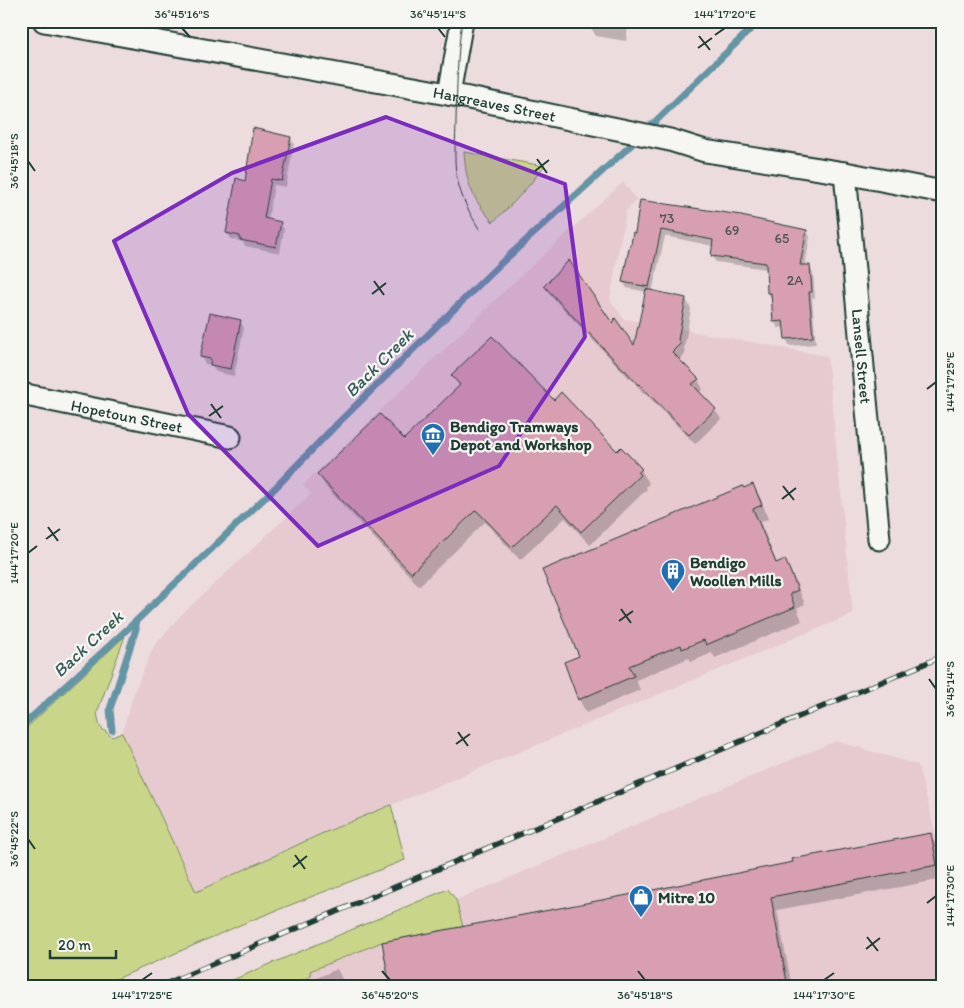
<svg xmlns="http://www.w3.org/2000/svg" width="964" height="1008" font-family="Itim,sans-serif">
  <rect width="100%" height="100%" fill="#eddcde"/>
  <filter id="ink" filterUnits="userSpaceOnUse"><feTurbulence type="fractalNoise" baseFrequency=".02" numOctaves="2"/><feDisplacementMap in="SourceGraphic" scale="10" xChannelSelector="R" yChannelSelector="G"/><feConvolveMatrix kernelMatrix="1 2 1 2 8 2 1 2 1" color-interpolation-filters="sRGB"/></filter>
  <g filter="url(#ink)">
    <g fill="#e6cad0">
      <polygon points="623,182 637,200 626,211 610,300 624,319 827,356 853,614 321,834 196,892 122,733 134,692 154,646 180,616 311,494 303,485 512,284"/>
      <polygon points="836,741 918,765 943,861 943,987 287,987 311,977 310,971 382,942 463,927 456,900"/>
    </g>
    <g fill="#c9d689" stroke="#748a5e">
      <path d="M464,152L544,166C529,187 512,205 493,222C472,199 466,183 464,152Z"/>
      <polygon points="125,636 97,713 100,727 112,737 122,733 196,892 321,834 391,805 405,860 247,922 98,987 21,987 21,733"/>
      <polygon points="448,889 456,900 463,927 382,942 310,971 311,976 287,987 216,987"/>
    </g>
    <g fill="#0003">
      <polygon points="591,21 629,21 626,41 596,36 590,26"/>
      <polygon points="631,21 648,21 647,24"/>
      <polygon points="290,138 294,144 286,187 274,185 268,220 280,223 284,229 280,253 245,246 243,242 231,239 227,233 246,182"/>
      <polygon points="641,201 807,231 810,237 805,266 809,266 813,273 815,298 812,298 816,344 790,346 786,339 785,327 778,328 774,321 772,299 768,292 767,269 716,262 712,256 713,246 665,236 652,292 686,299 691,309 684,349 686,353 679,360 698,380 703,389 699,393 715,410 721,419 695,444 645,393 644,394 631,378 630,379 551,296 545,286 614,327 635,348 647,292 627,288 623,282 636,234"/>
      <polygon points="240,321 244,328 234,376 216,372 212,365 205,364 201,357"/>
      <polygon points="453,376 554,401 617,453 621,449 641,470 649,483 646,487 647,489 590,545 565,518 520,560 485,522 419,586 326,487 318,474 404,441 460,387"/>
      <polygon points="753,485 761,499 768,519 760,522 777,564 785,560 792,574 805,604 797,608 802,621 715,658 712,653 691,662 689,658 636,680 640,690 586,713 579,699 580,657 744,489"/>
      <polygon points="930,835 938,848 943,873 943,879 777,910 792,987 392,987 633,896"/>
      <polygon points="337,969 346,987 296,987"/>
    </g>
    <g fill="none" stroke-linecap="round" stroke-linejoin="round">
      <g stroke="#6395a5" stroke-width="7">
        <polyline points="21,727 135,622 277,486 333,428 499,265 629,147 759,21"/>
        <polyline points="112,730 110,709 136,629 136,625 135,622"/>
      </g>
    </g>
    <g fill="#d79fb1" stroke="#1f3d34">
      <polygon points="253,128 291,137 282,181 271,179 264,218 281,222 276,247 240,240 240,236 226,233 236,178 245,181"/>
      <polygon points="640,200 741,215 741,216 807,230 800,265 810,265 812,292 809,292 813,337 785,339 783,321 773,322 771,293 767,293 766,263 711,256 713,240 661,230 649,287 622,282 630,244 631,244 633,232 635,233"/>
      <polygon points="569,260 613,324 615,318 634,345 646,289 686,298 678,340 681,343 672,352 699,379 692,384 716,409 689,435 639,384 638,385 625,370 624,370 544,286"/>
      <polygon points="210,313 241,320 231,369 210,365 211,359 200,357"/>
      <polygon points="492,336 554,400 561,392 617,451 621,447 642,469 638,473 640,475 581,532 557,505 512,547 476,510 411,573 317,474 380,414 404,439 460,385 451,375"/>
      <polygon points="753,484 762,505 753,509 776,563 785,559 798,590 790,594 795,607 706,645 704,640 682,649 681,645 629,666 634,676 578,700 564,662 579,656 542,570 743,486 744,488"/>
      <polygon points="931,833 937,865 771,897 788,987 390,987 382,942 633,894 793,862 792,859"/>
    </g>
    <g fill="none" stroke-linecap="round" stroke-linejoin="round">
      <defs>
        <g id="street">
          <path id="s1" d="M44,21L464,97L670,140L705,151L845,173L943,192"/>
          <polyline points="449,94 462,21"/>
          <path id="s2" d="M845,173L879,539"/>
          <path id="s3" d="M21,394L230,437"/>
        </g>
      </defs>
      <use href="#street" stroke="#1f3d34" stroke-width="25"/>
      <use href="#street" stroke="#f6f6f2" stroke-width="21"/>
      <path stroke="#1f3d34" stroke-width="1" d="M462,21C457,54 457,87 456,120C456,139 453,159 457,178C461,197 469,213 480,230"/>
      <defs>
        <polyline id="rail" points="158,987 943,656"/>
      </defs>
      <use href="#rail" stroke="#1f3d34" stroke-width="5.5"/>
      <use href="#rail" stroke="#f6f6f2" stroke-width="4" stroke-dasharray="11" stroke-linecap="butt"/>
    </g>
  </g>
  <path fill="#7b2cbf" fill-opacity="0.2" stroke="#7b2cbf" stroke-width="4" stroke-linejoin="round" d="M386,117L565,184L585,337L499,466L318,546L188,414L114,241L232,173Z"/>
  <path fill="none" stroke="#1f3d34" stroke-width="2" d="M182,28L190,37M438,28L445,37M715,35L725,28M699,36L710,50M698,48L712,38M537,159L547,173M28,161L35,171M535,171L549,160M374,281L384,295M372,294L386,283M927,389L936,382M211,404L221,418M209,416L223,406M783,486L794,500M782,499L796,488M48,527L58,541M46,539L60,529M28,553L37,546M621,609L631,623M619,621L633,611M929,679L936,689M458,732L468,746M456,744L470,734M28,839L35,849M295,855L305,869M293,867L307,856M927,903L936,896M867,937L878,951M866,949L880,938M382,971L390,980M638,971L645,980M142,980L152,973M824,980L834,973"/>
  <defs>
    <symbol id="museum-pin" viewBox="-11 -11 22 30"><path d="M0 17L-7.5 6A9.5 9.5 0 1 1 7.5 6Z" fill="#1f6fb2" stroke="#f6f6f2"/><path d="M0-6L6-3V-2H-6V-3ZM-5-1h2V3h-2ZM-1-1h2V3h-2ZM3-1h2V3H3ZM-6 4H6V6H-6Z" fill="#fff"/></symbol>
    <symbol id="building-pin" viewBox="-11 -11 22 30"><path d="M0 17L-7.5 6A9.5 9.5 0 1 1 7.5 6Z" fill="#1f6fb2" stroke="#f6f6f2"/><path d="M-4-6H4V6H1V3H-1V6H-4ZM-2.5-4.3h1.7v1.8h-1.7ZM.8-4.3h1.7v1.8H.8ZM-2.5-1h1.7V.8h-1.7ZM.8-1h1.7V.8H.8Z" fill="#fff"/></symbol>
    <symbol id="shop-pin" viewBox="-11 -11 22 30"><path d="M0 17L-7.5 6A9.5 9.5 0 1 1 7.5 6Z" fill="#1f6fb2" stroke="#f6f6f2"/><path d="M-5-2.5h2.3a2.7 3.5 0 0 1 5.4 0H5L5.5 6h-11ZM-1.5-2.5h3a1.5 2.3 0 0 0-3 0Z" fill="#fff"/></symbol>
  </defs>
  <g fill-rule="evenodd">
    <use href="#museum-pin" x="419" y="421" width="28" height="38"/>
    <use href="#building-pin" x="659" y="557" width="28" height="38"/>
    <use href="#shop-pin" x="627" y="883" width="28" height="38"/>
  </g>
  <g text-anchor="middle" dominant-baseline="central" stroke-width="4.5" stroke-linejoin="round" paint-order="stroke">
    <g font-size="14" fill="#4d5653">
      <text x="667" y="218">73</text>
      <text x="732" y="230">69</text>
      <text x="782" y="238">65</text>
      <text x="795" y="280">2A</text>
    </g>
    <g font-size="16" fill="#1f3d34" stroke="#f6f6f2">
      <text stroke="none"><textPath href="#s1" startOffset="458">Hargreaves Street</textPath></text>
      <text stroke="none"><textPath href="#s2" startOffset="184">Lansell Street</textPath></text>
      <text stroke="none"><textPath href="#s3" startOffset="108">Hopetoun Street</textPath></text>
    </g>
    <g font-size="16" font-weight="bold" fill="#1f3d34" stroke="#f6f6f2" text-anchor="start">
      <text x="450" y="426">Bendigo Tramways<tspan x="450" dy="18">Depot and Workshop</tspan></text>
      <text x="690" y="562">Bendigo<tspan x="690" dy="18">Woollen Mills</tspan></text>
      <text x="658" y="897">Mitre 10</text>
    </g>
    <g font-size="18" font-style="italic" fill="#365a5a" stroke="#f6f6f2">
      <text transform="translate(379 363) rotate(-45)">Back Creek</text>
      <text transform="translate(88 644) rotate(-43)">Back Creek</text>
    </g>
  </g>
  <rect width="964" height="1008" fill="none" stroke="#f6f6f2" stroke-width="55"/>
  <path d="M50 950v8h66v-8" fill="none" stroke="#1f3d34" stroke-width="2.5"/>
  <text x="58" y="950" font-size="15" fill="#1f3d34" stroke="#f6f6f2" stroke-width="4" paint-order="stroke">20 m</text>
  <rect x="28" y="28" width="908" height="952" fill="none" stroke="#1f3d34" stroke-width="2"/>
  <g font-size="12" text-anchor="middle" fill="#1f3d34">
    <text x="182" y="18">36°45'16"S</text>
    <text x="438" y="18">36°45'14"S</text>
    <text x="725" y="18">144°17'20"E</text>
    <text transform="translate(14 161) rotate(-90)" y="4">36°45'18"S</text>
    <text transform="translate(950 382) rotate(-90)" y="4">144°17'25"E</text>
    <text transform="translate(14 553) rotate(-90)" y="4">144°17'20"E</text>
    <text transform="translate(950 689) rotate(-90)" y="4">36°45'14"S</text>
    <text transform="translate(14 839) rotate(-90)" y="4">36°45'22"S</text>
    <text transform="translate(950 896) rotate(-90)" y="4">144°17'30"E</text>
    <text x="142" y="999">144°17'25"E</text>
    <text x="390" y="999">36°45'20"S</text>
    <text x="645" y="999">36°45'18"S</text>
    <text x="824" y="999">144°17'30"E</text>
  </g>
</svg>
